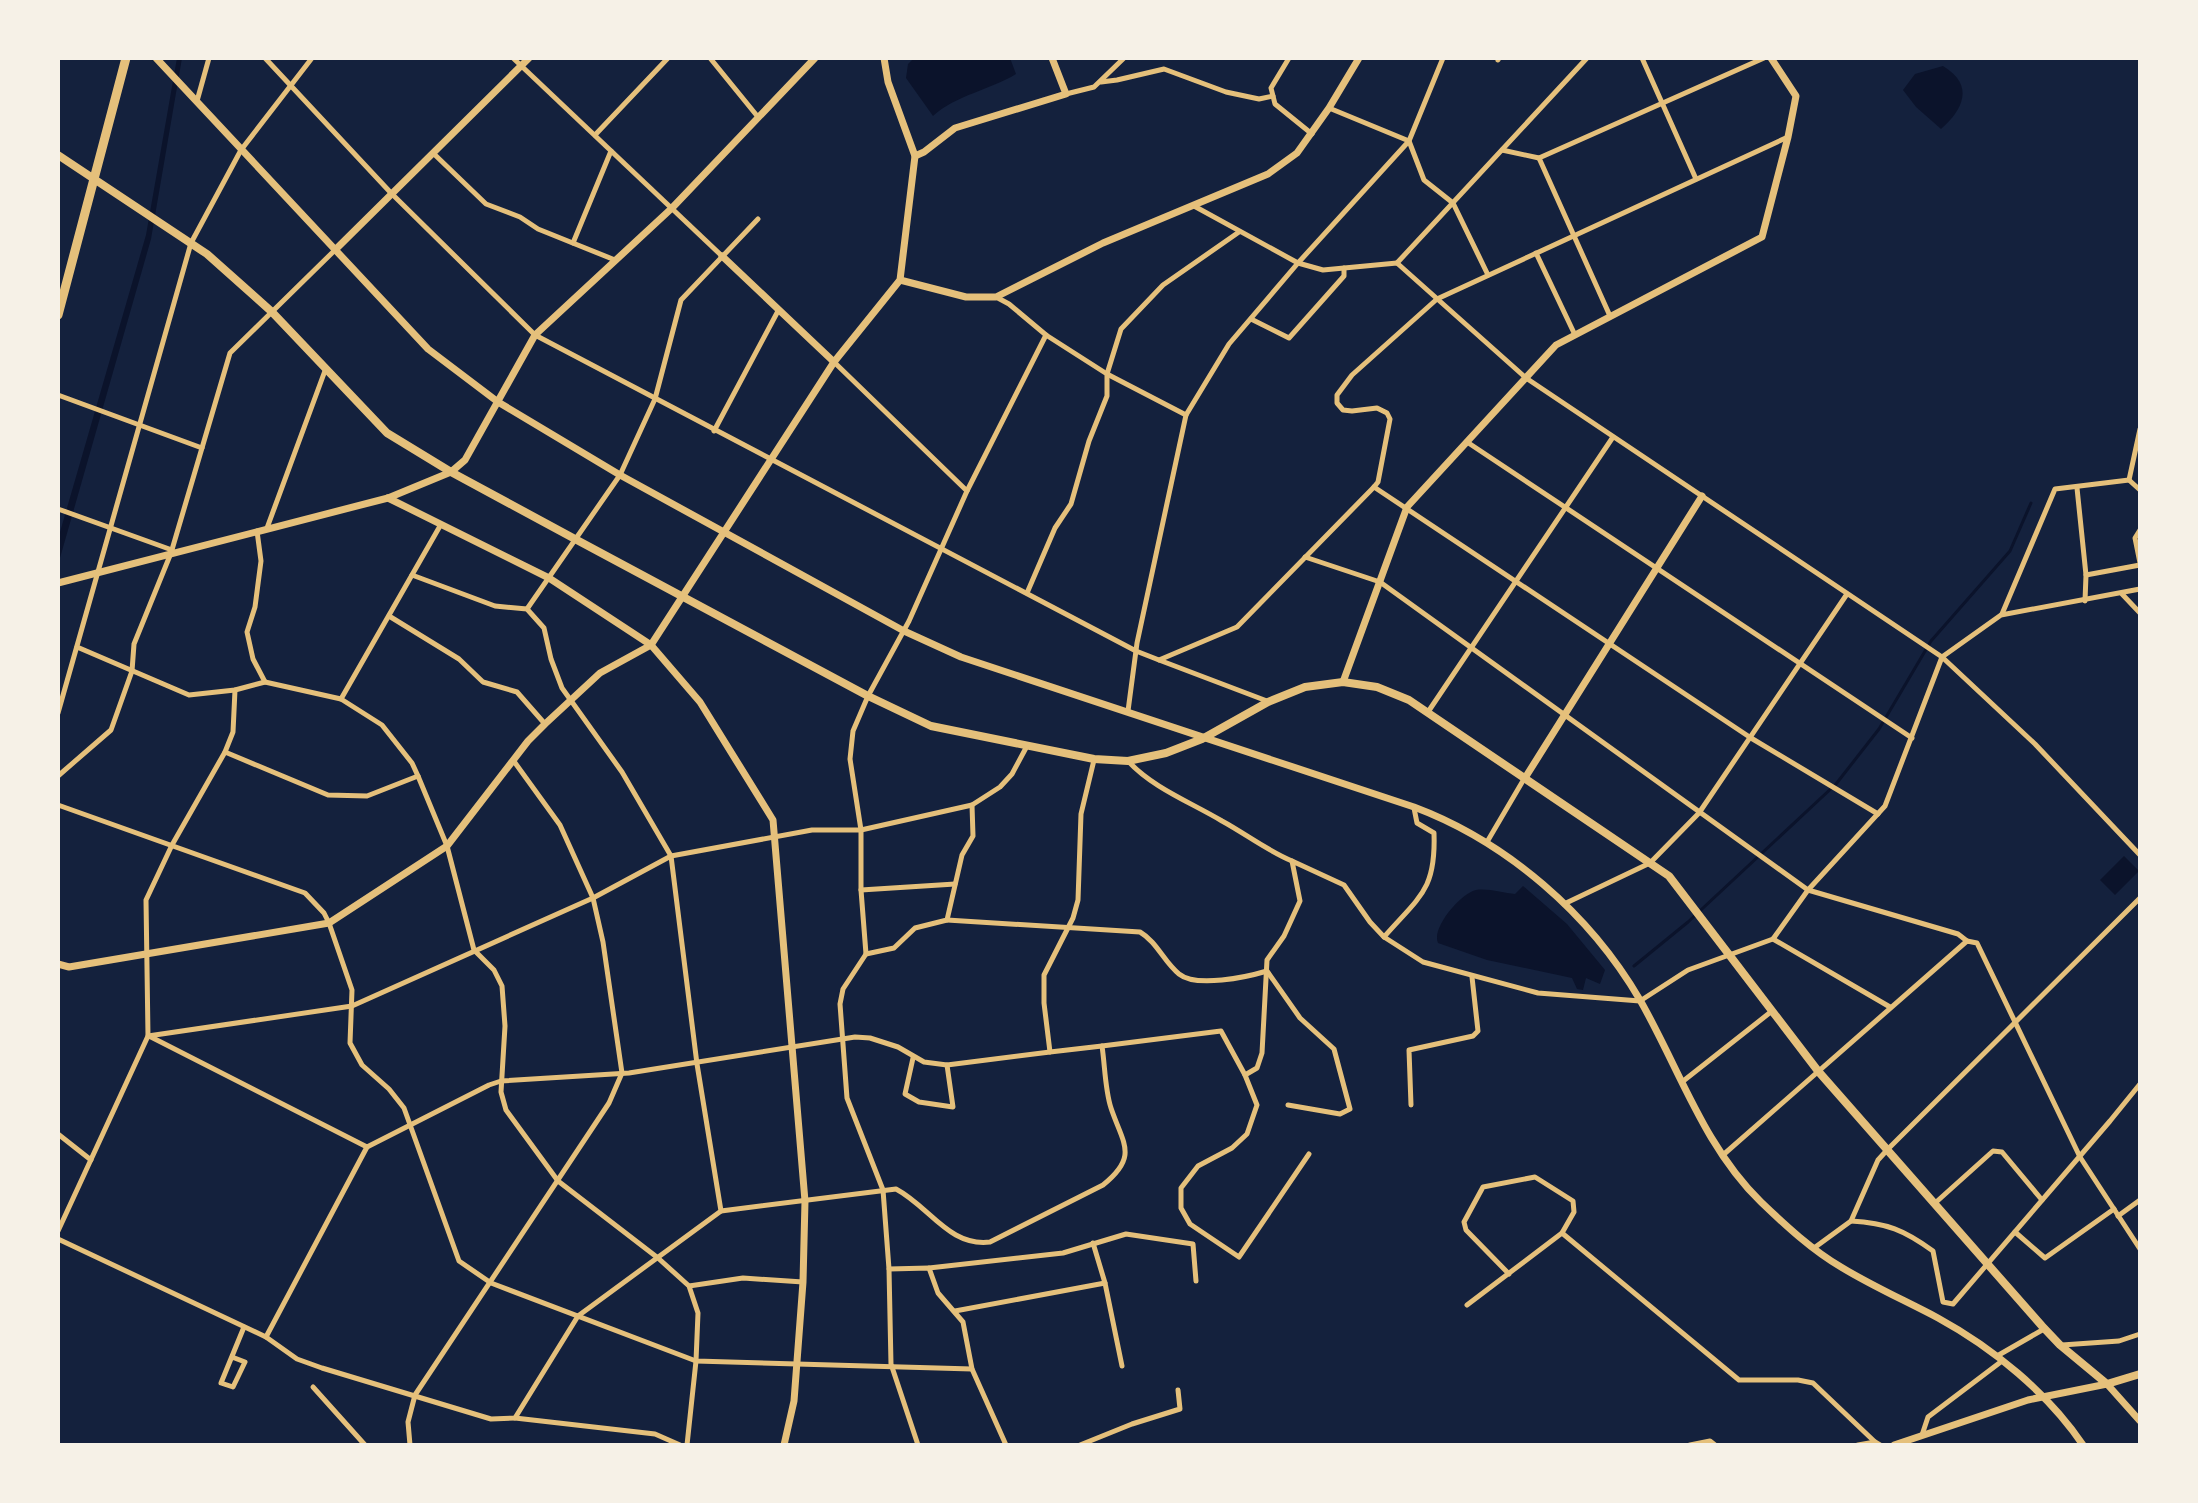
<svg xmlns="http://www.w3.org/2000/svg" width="2198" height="1503" font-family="Helvetica,sans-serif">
  <rect width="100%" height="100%" fill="#14213d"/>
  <g fill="#0b132b">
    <polygon points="177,58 182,58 151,239 58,565 58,539 146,235"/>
    <path d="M914,58H1010L1016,74C990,90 956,95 933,116L906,78L908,64Z"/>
    <path d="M1943,66C1975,85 1963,110 1941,129L1916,107L1903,90L1915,74Z"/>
    <polygon points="2124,856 2139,871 2115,895 2100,880"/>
    <path d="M1523,886L1567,924L1605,970L1600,984L1586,978L1583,990L1577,989L1572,978L1487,960L1438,943C1431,928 1461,893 1476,890C1488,888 1504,893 1515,894Z"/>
  </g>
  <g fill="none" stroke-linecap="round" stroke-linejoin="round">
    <polyline stroke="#0b132b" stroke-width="3" points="1634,966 1688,922 1836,784 1879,729 1931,641 2010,551 2031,503"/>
    <g stroke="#e5c07b" stroke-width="5">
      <polyline points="265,58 391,193 535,335 1136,651 1159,660 1237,627 1374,487 1378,482 1390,419 1387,413 1377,408 1352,411 1343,410 1337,403 1337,395 1352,375 1437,299 1788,137"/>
      <polyline points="513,58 722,256"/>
      <polyline points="710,58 758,117"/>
      <polyline points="1289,58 1271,88 1275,104 1312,134"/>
      <polyline points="1642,58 1696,179"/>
      <polyline points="1498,60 1499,58"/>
      <polyline points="1101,82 1117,80 1164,69 1226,92 1259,99 1273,96"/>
      <polyline points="1066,94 1094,87 1124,58"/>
      <polyline points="197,101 209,58"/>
      <polyline points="1329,108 1409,141 1424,180 1453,203 1488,275"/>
      <polyline points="595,135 668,58"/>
      <polyline points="1502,150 1539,158 1764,58"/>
      <polyline points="433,153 486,204 520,217 538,229 615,260"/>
      <polyline points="1539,158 1610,316"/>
      <polyline points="1194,206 1298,263 1323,270 1397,263 1526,378 1942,657 2035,744 2140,855"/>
      <polyline points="573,243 611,151"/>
      <polyline points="1536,253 1575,335"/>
      <polyline points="1397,263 1587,58"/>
      <polyline points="996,297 1009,304 1046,335 1107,374 1107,396 1089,441 1071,504 1055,528 1027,593"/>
      <polyline points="1251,319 1289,338 1344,276 1344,268"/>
      <polyline points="834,362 967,491"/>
      <polyline points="58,395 202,448"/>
      <polyline points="1186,415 1107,374 1121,329 1163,285 1239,232"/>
      <polyline points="714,431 778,311"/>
      <polyline points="1467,442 1912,738"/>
      <polyline points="2129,480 2140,490"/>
      <polyline points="1374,487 1751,738 1878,814"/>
      <polyline points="2077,488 2086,575 2085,601"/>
      <polyline points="58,509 172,550"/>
      <polyline points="267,528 326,368"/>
      <polyline points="2140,530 2135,538 2140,563"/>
      <polyline points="257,531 261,561 255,607 247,632 253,659 265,682"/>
      <polyline points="1305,557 1380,582 1808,890 1958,934 1967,941"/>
      <polyline points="2086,575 2140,565"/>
      <polyline points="2122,594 2140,613"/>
      <polyline points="527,609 620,475 655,399 681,300 758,219"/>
      <polyline points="2002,614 2055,489 2129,480 2140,429"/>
      <polyline points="389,616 459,659 483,682 517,692 545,724"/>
      <polyline points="77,647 189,695 235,690 265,682 341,699 382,725 412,763 418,776"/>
      <polyline points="1159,660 1267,701"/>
      <polyline points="341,699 440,526"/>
      <polyline points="1128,711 1137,643 1186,415 1229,344 1298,263 1409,141 1443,58"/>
      <polyline points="1428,712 1613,437"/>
      <polyline points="58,713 191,243 241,150 312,58"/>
      <polyline points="225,752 328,795 367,796 418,776 447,846 474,950 494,970 502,986 505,1026 501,1092 506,1110 558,1181 658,1258 689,1286 698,1313 696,1361 687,1445"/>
      <polyline points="1094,760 1081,814 1078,900 1073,918 1044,975 1044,1003 1050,1052 1102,1046"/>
      <path d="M1128,761C1153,788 1190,802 1222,821C1246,834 1266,850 1292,861"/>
      <polyline points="58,776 111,730 132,671 134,644 171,553 230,353 335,250"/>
      <polyline points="58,805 305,893 324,913 329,923 352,990 350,1043 362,1065 389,1089 404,1108 459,1261 491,1283 696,1361 972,1369"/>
      <polyline points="1487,842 1524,779"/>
      <polyline points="861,890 955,884"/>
      <polyline points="1564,904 1650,863 1699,813 1847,594"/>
      <path d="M947,920L1140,932C1157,942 1164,962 1179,974C1196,988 1247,977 1267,971L1300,1018L1334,1049L1350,1109L1340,1114L1288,1105"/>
      <path d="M1384,937C1420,896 1436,890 1434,833L1417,823L1414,808"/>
      <polyline points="1773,939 1890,1007"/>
      <polyline points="866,954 894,948 915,928 947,920 962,855 973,836 972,805"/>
      <polyline points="148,1036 352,1006 593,898 671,856 812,830 861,830 972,805 1000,787 1012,774 1027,746"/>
      <polyline points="149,1036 367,1147"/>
      <polyline points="913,1058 905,1094 919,1102 953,1107 947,1065"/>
      <polyline points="1245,1075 1257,1105 1247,1134 1232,1148 1198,1166 1181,1188 1181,1208 1190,1224 1239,1257 1309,1154"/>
      <polyline points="1682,1082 1772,1011"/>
      <polyline points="1411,1105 1409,1050 1473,1036 1478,1031 1472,977"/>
      <polyline points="58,1134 91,1160"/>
      <polyline points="1723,1155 1967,941 1977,943 2080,1157 2140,1249"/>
      <polyline points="1934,1204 1993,1151 2002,1152 2042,1200"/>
      <path d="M721,1211L896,1189C930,1207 949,1247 990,1242L1103,1185C1139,1156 1123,1144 1111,1108C1105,1090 1105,1066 1102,1046L1221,1031L1245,1075L1257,1068L1262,1053L1267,960L1284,936L1300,901L1292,861L1344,885L1370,922L1384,937L1423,962L1538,993L1640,1001L1688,970L1773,939L1808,890L1885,806L1942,657L2001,615L2140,589"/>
      <polyline points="2118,1216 2140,1200"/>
      <path d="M1851,1221C1887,1223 1904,1230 1933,1251L1943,1302L1953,1304L2110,1121L2140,1084"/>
      <polyline points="58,1231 148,1036 146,900 172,845 225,752 233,732 235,690"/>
      <polyline points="2015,1232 2045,1258 2114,1209"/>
      <polyline points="1562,1233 1739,1380 1798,1380 1813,1383 1875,1442"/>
      <polyline points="58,1239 266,1337 297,1359 322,1368 491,1419 515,1418 578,1316 721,1211 697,1064 671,856 622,772 562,688 551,659 544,628 527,609 495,606 412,575"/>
      <polyline points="1093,1243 1105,1283 1122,1366"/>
      <polyline points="1814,1248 1851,1221 1878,1160 1888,1149 2140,898"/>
      <polyline points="929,1268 1063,1253 1126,1234 1193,1244 1196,1281"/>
      <polyline points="889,1269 929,1268 938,1293 963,1322 972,1369 1006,1445"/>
      <polyline points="689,1286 743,1278 803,1282"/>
      <polyline points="1467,1305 1562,1233 1574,1212 1573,1201 1535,1177 1483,1187 1464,1222 1466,1230 1509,1274"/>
      <polyline points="955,1311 1105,1283"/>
      <polyline points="266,1337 367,1147 489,1085 501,1081 629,1073 855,1037 870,1038 898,1047 924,1062 947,1065 1050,1052"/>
      <polyline points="2062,1345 2119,1341 2140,1334"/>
      <polyline points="1997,1356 2044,1329"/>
      <polyline points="232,1357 245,1362 233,1387 221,1383 244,1327"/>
      <polyline points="313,1387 365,1445"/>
      <polyline points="515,1418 655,1434 680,1445"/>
      <polyline points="1922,1435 1928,1417 2002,1361"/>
      <polyline points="410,1445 408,1422 415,1395 609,1103 622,1073 603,942 593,898 560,825 513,760"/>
      <polyline points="918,1445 891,1364 889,1269 883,1190 847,1098 840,1004 843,989 866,954 861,890 861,830 850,759 853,731 868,696 909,621 967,491 1046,335"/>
      <polyline points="1080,1445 1132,1424 1180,1409 1178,1390"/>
      <polyline points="1690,1445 1710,1441 1715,1445"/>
      <polyline points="1858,1445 1875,1442 1880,1445"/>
    </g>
    <g stroke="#e5c07b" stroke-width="7">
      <path d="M156,58L428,349L498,402L620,475L904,631L961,657L1414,807C1507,842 1590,914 1640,1000C1679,1068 1704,1147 1761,1202C1786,1226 1812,1250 1841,1267C1872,1286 1906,1301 1938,1318C1993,1348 2048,1393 2083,1445"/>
      <polyline points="915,156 924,152 955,128 1066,94 1052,58"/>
      <polyline points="335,250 529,58"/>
      <polyline points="722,256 834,362"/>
      <polyline points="900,280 966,297 996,297 1103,243 1268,174 1297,153 1329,108 1359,58"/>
      <polyline points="388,498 549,578 651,645 700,702 773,820 805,1201 803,1282 794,1401 784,1445"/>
      <polyline points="58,583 388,498 451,472 465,460 535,335 672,208 815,58"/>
      <polyline points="1343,682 1407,507 1556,345 1762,237 1788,137 1796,96 1771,58"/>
      <polyline points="1525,778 1702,496"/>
      <polyline points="58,964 69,967 329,923 447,846 528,741 545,724 600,673 651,645 834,362 900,280 915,156 888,82 884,58"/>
      <polyline points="1894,1445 2028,1400 2107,1384 2140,1421"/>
    </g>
    <polyline stroke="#e5c07b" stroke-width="8" points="58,155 207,254 272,312 387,433 451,472 575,539 868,696 931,726 1094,759 1128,761 1166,753 1202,739 1268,702 1305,687 1343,682 1377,687 1409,700 1669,876 1818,1071 2042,1326 2060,1345 2107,1384 2140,1374"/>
    <polyline stroke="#e5c07b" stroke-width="9" points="58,315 126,58"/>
  </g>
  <rect width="2198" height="1503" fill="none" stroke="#f6f1e7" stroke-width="120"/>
</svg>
